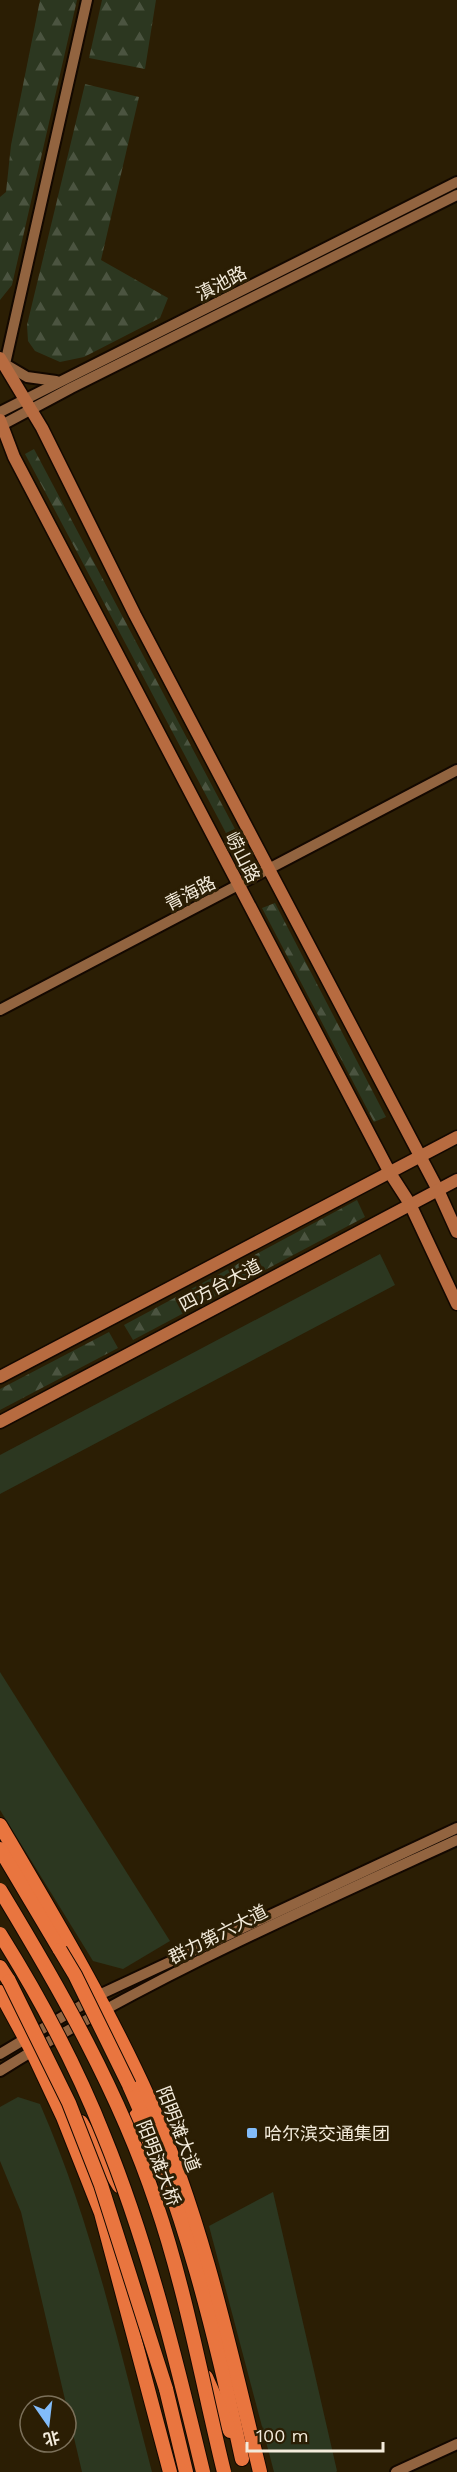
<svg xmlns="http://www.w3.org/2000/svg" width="457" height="2472" font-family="'Work Sans','Noto Sans SC',sans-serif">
  <defs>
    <pattern id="forest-firs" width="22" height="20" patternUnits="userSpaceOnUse" patternTransform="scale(1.5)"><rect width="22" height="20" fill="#2c3720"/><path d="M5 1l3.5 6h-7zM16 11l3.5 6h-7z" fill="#4b5440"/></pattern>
  </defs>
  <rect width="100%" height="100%" fill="#2b1e04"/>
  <g fill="url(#forest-firs)">
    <polygon points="40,0 77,0 12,285 0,300 0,197 6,192 11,145"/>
    <polygon points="102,0 156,0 145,69 89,58"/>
    <polygon points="85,84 139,97 101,260 168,298 160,318 84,357 60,362 35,351 28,341 27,325"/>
    <polygon points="34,449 235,829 226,833 25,454"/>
    <polygon points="275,903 386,1117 374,1122 262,908"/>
    <polygon points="357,1200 365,1217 133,1340 124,1325"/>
    <polygon points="109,1332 118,1348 0,1410 0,1389"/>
  </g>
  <g fill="#2c3720">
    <polygon points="380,1254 395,1285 0,1494 0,1455"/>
    <polygon points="0,1672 170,1941 123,1969 93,1961 0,1810"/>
    <path d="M18,2097L40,2104C92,2223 119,2347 152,2472H82L21,2212L0,2161V2107Z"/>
    <polygon points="273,2192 337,2471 336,2472 274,2472 209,2226"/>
  </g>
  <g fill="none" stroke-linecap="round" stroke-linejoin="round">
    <defs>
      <g id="secondary">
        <polyline points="56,381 27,377 5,364 87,0"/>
        <polyline points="0,412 457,182"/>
        <polyline points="0,426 71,388 457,195"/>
        <polyline points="0,1010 457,770"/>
        <polyline points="0,2054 99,1995 457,1828"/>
        <path d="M0,2071C145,1980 302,1911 457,1840"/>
        <polyline points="396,2472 457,2444"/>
      </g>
      <g id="primary">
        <polyline points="0,358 42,428 135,615 438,1190 457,1232"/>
        <polyline points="0,420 14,457 390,1173 410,1204 457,1304"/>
        <polyline points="0,1377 457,1137"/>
        <polyline points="0,1422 457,1180"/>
      </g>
      <g id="highway">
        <path d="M0,1825C53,1915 107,2005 150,2101C202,2219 230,2348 260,2472"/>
        <polyline points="0,1849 60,1950"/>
        <polyline points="0,1967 9,1981"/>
        <polyline points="0,1992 32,2051 63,2117 101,2213 170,2472"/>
        <path d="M129,2085C184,2207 214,2329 242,2459"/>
        <polyline points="136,2116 148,2168"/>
        <polyline points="81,2122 119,2186"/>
        <polyline points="206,2377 230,2431"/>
        <polyline points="166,2389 186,2472"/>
      </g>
    </defs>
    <use href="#secondary" stroke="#130800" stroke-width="14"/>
    <use href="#primary" stroke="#130800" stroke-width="15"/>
    <use href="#highway" stroke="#130800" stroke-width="16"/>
    <use href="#secondary" stroke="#926440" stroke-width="10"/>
    <use href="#primary" stroke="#b76b40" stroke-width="12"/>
    <use href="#highway" stroke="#e9753f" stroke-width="14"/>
    <defs>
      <g id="highway-bridge">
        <path d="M0,1890C60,1989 119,2092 156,2203C186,2291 202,2382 224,2472"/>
        <path d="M0,1934C40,1998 76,2065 104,2136C148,2244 176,2359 203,2472"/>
        <polyline points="60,1950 75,1975 129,2085"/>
        <polyline points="9,1981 69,2103 101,2185 166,2389"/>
      </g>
    </defs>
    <use href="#highway-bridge" stroke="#130800" stroke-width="16" stroke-linecap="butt"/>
    <use href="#highway-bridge" stroke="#e9753f" stroke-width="14"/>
  </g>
  <rect fill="#82bcfa" stroke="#2b1e04" stroke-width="2" x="246" y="2127" width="12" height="12" rx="3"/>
  <g text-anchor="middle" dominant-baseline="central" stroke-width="6" stroke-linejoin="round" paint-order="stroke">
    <g font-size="18" fill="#f3ebdb" stroke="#2b1e04">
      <text transform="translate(221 283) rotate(-27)">滇池路</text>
      <text transform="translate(243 857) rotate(63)">崂山路</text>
      <text transform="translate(190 893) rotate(-27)">青海路</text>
      <text transform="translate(220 1285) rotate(-28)">四方台大道</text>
      <text transform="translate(218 1934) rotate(-27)">群力第六大道</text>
      <text transform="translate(179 2129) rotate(69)">阳明滩大道</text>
      <text transform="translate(159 2163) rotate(69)">阳明滩大桥</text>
    </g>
    <g font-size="18" fill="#f3ebdb" stroke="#2b1e04" text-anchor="start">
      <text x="264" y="2133">哈尔滨交通集团</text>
    </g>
  </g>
  <g transform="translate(48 2424) rotate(166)"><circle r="28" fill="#2b1e04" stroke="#7b705a" stroke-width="1.5"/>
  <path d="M0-4.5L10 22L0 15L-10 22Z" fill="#82bcfa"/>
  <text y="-9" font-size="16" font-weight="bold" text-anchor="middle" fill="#f3ebdb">北</text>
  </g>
  <path d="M247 2442v9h136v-9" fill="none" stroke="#f3ebdb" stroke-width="3"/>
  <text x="256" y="2442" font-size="18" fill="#f3ebdb" stroke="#2b1e04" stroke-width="4.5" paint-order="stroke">100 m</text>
</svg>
